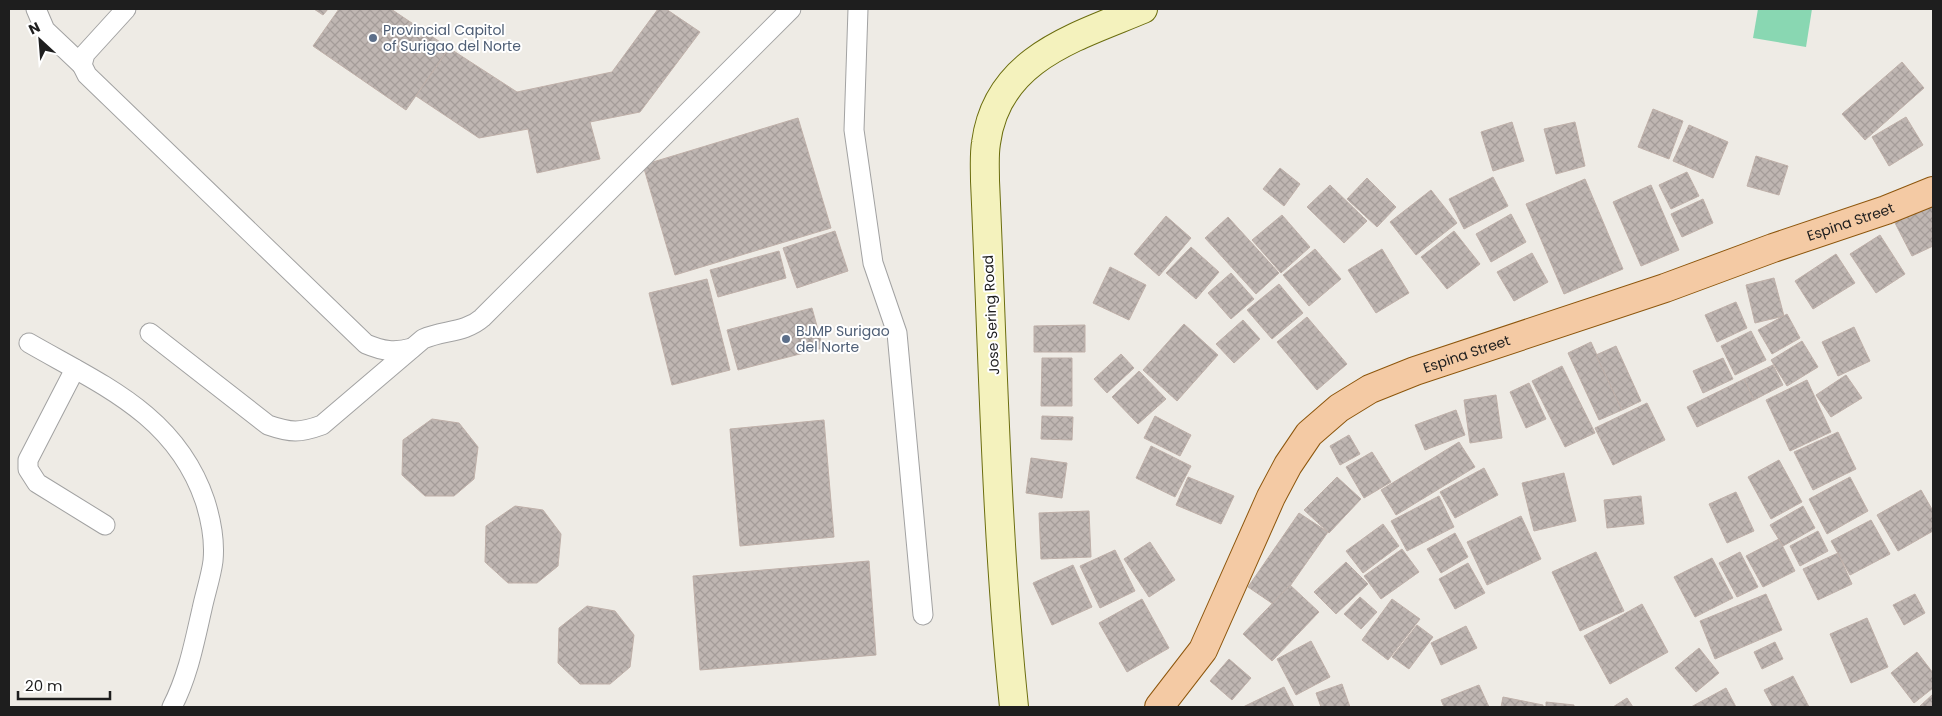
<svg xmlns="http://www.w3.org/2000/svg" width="1942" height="716" font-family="Poppins,sans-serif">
  <defs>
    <pattern id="building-cross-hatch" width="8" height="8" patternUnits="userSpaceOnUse" patternTransform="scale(1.25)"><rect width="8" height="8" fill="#bfb6b2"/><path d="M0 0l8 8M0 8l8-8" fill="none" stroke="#a49c99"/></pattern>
  </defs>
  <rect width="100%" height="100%" fill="#eeebe5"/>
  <polygon fill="#89d7b2" points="1758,9 1812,9 1806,47 1753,38"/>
  <g fill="url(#building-cross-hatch)" stroke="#bfb0a9">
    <polygon points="314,9 328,9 323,15"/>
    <polygon points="339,9 391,9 449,48 406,110 313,46"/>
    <polygon points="658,9 666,9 700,32 640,112 590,122 600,159 537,173 528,129 479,138 416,96 449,48 517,92 612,72"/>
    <polygon points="1902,62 1924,88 1865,140 1842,114"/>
    <polygon points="1653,109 1683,121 1669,159 1638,147"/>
    <polygon points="1906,117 1923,145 1889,166 1872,137"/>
    <polygon points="798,118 831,228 675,275 643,165"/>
    <polygon points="1512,122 1524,161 1493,171 1481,132"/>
    <polygon points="1575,122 1585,166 1556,174 1544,129"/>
    <polygon points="1689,125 1728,142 1713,178 1673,161"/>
    <polygon points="1756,156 1788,166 1779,195 1747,186"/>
    <polygon points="1280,168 1300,184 1284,206 1263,189"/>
    <polygon points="1687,172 1699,196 1671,209 1659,185"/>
    <polygon points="1493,177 1508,206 1464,229 1449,199"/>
    <polygon points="1367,178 1396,207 1377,227 1347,199"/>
    <polygon points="1585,179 1623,269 1564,294 1526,204"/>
    <polygon points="1330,185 1367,221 1344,243 1307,207"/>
    <polygon points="1651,185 1679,250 1641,266 1613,202"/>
    <polygon points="1431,190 1457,223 1416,255 1390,222"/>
    <polygon points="1703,199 1713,223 1682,237 1671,214"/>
    <polygon points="1929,203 1933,211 1933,246 1912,256 1894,221"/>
    <polygon points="1511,214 1526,242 1491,262 1476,234"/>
    <polygon points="1282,215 1310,247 1281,273 1252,240"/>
    <polygon points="1166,216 1191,238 1159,276 1134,254"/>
    <polygon points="1228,217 1279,273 1256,294 1205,238"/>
    <polygon points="835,231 848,271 797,288 783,248"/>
    <polygon points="1454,231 1480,264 1447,289 1421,257"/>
    <polygon points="1880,235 1905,274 1876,293 1850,254"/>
    <polygon points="1191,247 1219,272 1196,299 1166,273"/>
    <polygon points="1315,249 1341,279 1309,306 1283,275"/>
    <polygon points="1382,249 1409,293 1376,313 1348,270"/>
    <polygon points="779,251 786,278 718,297 710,270"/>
    <polygon points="1532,253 1548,282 1514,301 1497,272"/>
    <polygon points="1836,254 1855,283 1813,309 1795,281"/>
    <polygon points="1110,267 1146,285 1129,320 1093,303"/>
    <polygon points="1231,273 1254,299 1231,319 1208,293"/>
    <polygon points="1774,278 1784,316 1755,323 1746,285"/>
    <polygon points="707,279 730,370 672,385 649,293"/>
    <polygon points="1279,284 1303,313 1272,339 1247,310"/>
    <polygon points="1736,302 1747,328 1717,342 1705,315"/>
    <polygon points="812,308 823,348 738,370 727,330"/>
    <polygon points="1787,314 1800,338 1772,354 1758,330"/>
    <polygon points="1307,317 1347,364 1317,390 1277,342"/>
    <polygon points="1243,320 1260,339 1234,363 1216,344"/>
    <polygon points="1184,324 1218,355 1177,401 1143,370"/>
    <polygon points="1085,325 1085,352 1034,352 1034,326"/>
    <polygon points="1854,327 1870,361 1838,376 1822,342"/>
    <polygon points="1751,331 1766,360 1735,375 1721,346"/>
    <polygon points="1802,341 1818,367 1787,386 1771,360"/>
    <polygon points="1591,342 1622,410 1599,420 1568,353"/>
    <polygon points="1616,346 1641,401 1622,410 1596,355"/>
    <polygon points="1121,354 1134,368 1107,393 1094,379"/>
    <polygon points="1042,358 1072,358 1072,406 1041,406"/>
    <polygon points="1723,358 1733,379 1703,393 1693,371"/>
    <polygon points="1773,365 1783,385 1754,400 1744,379"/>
    <polygon points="1562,366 1595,433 1565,447 1532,381"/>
    <polygon points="1139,371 1166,399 1138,424 1112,397"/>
    <polygon points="1846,375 1862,398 1831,417 1816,395"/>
    <polygon points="1744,379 1754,400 1697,427 1687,407"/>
    <polygon points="1807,380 1831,432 1790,451 1766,400"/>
    <polygon points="1529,383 1546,419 1526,428 1510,392"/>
    <polygon points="1496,395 1502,438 1470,443 1464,400"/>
    <polygon points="1647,403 1665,440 1613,465 1595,428"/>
    <polygon points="1456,410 1465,435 1425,450 1415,425"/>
    <polygon points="1042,416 1073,417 1072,440 1041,439"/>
    <polygon points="1155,416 1191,435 1180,456 1144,438"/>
    <polygon points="432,419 459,423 478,447 474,479 454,496 425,496 402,475 403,440"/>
    <polygon points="824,420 834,537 740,546 730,429"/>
    <polygon points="1838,432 1856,469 1813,490 1794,452"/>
    <polygon points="1349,435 1360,454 1340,465 1330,446"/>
    <polygon points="1459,442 1475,467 1396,515 1381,490"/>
    <polygon points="1151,446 1191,466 1175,497 1136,478"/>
    <polygon points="1372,452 1391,482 1364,498 1346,467"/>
    <polygon points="1031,458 1067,463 1062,498 1026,493"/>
    <polygon points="1779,460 1802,502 1771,519 1748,477"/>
    <polygon points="1484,468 1498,495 1455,518 1440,492"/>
    <polygon points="1564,473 1576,521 1534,531 1522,483"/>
    <polygon points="1188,477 1234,496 1221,524 1176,505"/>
    <polygon points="1337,477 1361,499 1329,533 1304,510"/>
    <polygon points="1850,477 1868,511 1827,534 1809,499"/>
    <polygon points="1921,490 1933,511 1933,531 1898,551 1877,515"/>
    <polygon points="1736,492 1754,531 1727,543 1709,504"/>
    <polygon points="1439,496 1454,527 1407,551 1391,521"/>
    <polygon points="1641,496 1644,524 1607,528 1604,500"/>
    <polygon points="515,506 543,510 561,534 558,566 537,583 508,583 485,562 486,526"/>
    <polygon points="1803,506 1815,528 1783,546 1770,525"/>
    <polygon points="1089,511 1091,557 1041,559 1039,513"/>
    <polygon points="1299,513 1328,532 1276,606 1248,587"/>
    <polygon points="1521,516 1541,559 1487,585 1467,542"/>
    <polygon points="1871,520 1890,554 1850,575 1831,541"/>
    <polygon points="1383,524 1399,546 1363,573 1346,551"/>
    <polygon points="1818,531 1828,551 1800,566 1790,546"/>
    <polygon points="1455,533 1468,557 1441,573 1427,549"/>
    <polygon points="1779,539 1795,571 1763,587 1746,556"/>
    <polygon points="1150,542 1175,580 1149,597 1124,559"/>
    <polygon points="1402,549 1419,572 1381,599 1364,576"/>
    <polygon points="1115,550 1135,591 1100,608 1080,566"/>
    <polygon points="1596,552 1624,611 1580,631 1552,572"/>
    <polygon points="1740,552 1758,587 1737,597 1719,563"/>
    <polygon points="1838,553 1852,584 1818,600 1803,569"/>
    <polygon points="1712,558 1733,598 1695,617 1674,577"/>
    <polygon points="869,561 876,655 700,670 693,576"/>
    <polygon points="1346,562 1368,584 1336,614 1314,592"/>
    <polygon points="1468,563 1485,593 1455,609 1439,579"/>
    <polygon points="1073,565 1092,607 1052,625 1033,583"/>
    <polygon points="1290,585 1319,612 1272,661 1243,634"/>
    <polygon points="1766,594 1782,630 1715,659 1700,621"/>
    <polygon points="1915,594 1925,613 1904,625 1893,605"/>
    <polygon points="1360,597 1377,612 1361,629 1344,614"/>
    <polygon points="1142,599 1169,648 1127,672 1099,623"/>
    <polygon points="1392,599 1420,619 1388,660 1362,640"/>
    <polygon points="1642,604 1668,652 1610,684 1584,636"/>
    <polygon points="587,606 615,611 634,635 630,667 610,684 580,684 558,663 559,628"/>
    <polygon points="1867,618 1888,667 1851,683 1830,634"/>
    <polygon points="1417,625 1433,637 1409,669 1392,657"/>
    <polygon points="1466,626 1477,648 1441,665 1431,643"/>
    <polygon points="1311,641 1330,677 1296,695 1277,659"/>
    <polygon points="1775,642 1783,659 1762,669 1754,652"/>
    <polygon points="1699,648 1719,673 1696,692 1675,668"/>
    <polygon points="1917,652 1933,673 1933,688 1914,703 1891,673"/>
    <polygon points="1229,659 1251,678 1232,700 1210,681"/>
    <polygon points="1793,676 1809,707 1773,707 1764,690"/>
    <polygon points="1342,684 1350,707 1321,707 1316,693"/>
    <polygon points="1479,685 1489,707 1444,707 1441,700"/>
    <polygon points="1284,687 1294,707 1243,707"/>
    <polygon points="1726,688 1736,707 1691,707"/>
    <polygon points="1933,694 1933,707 1919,707"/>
    <polygon points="1503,697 1543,705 1543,707 1501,707"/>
    <polygon points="1627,698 1633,707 1613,707"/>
    <polygon points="1546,702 1574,705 1574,707 1546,707"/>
  </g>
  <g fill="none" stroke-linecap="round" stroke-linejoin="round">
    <defs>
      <g id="service">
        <polyline points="36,9 45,30 82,65"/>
        <path d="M126,9L85,54L82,65L87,75L366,344C383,351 394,353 412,348"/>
        <polyline points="858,9 854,130 873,263 897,333 923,615"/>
        <path d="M150,333L268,425C291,433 300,433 322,425L423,339C443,330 465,333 482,318L791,9"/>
        <path d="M29,343C102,385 176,415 205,501C211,520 215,541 213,561C211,577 205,594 202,609C194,644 188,676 172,707"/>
        <polyline points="75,369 28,460 28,469 37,483 105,525"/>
      </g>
      <path id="secondary" d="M1014,707C996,533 993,357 985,181C985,169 984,155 986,143C997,58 1076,37 1143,9"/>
      <g id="primary">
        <path id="s1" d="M1159,707L1203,650L1271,497L1288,465L1309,434L1339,408L1370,389L1415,371L1665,288L1773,248L1886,210L1933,191"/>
      </g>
    </defs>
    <use href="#service" stroke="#a2a2a2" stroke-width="21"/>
    <use href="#secondary" stroke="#6b6d0e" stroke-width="30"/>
    <use href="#primary" stroke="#8d560c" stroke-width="30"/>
    <use href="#service" stroke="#fff" stroke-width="19"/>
    <use href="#secondary" stroke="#f4f2bd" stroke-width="28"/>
    <use href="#primary" stroke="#f4caa4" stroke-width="28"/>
  </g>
  <g fill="#5c6f8a" stroke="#fff" stroke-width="2">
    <circle cx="373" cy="38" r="5"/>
    <circle cx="786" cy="339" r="5"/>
  </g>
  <g text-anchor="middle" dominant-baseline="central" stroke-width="4" stroke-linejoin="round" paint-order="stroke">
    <g font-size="14" fill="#4e5e75" stroke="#fff" text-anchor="start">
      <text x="383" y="30">Provincial Capitol<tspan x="383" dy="16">of Surigao del Norte</tspan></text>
      <text x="796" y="331">BJMP Surigao<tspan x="796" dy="16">del Norte</tspan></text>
    </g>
    <g font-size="14" fill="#1e1e1e" stroke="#fff">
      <text stroke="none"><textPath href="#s1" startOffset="898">Espina Street</textPath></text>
      <text transform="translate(991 315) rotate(-93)">Jose Sering Road</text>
      <text stroke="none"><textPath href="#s1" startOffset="492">Espina Street</textPath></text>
    </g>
  </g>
  <rect width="1942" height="716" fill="none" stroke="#1e1e1e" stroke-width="20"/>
  <g transform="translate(40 40) rotate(334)" stroke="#ffffff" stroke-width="4" paint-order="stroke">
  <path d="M0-4L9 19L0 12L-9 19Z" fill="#1e1e1e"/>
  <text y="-8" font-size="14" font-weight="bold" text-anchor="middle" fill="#1e1e1e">N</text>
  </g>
  <path d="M18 691v8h92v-8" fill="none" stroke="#1e1e1e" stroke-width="2.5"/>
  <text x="25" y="691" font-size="15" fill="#1e1e1e" stroke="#ffffff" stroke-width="4" paint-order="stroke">20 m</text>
</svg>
